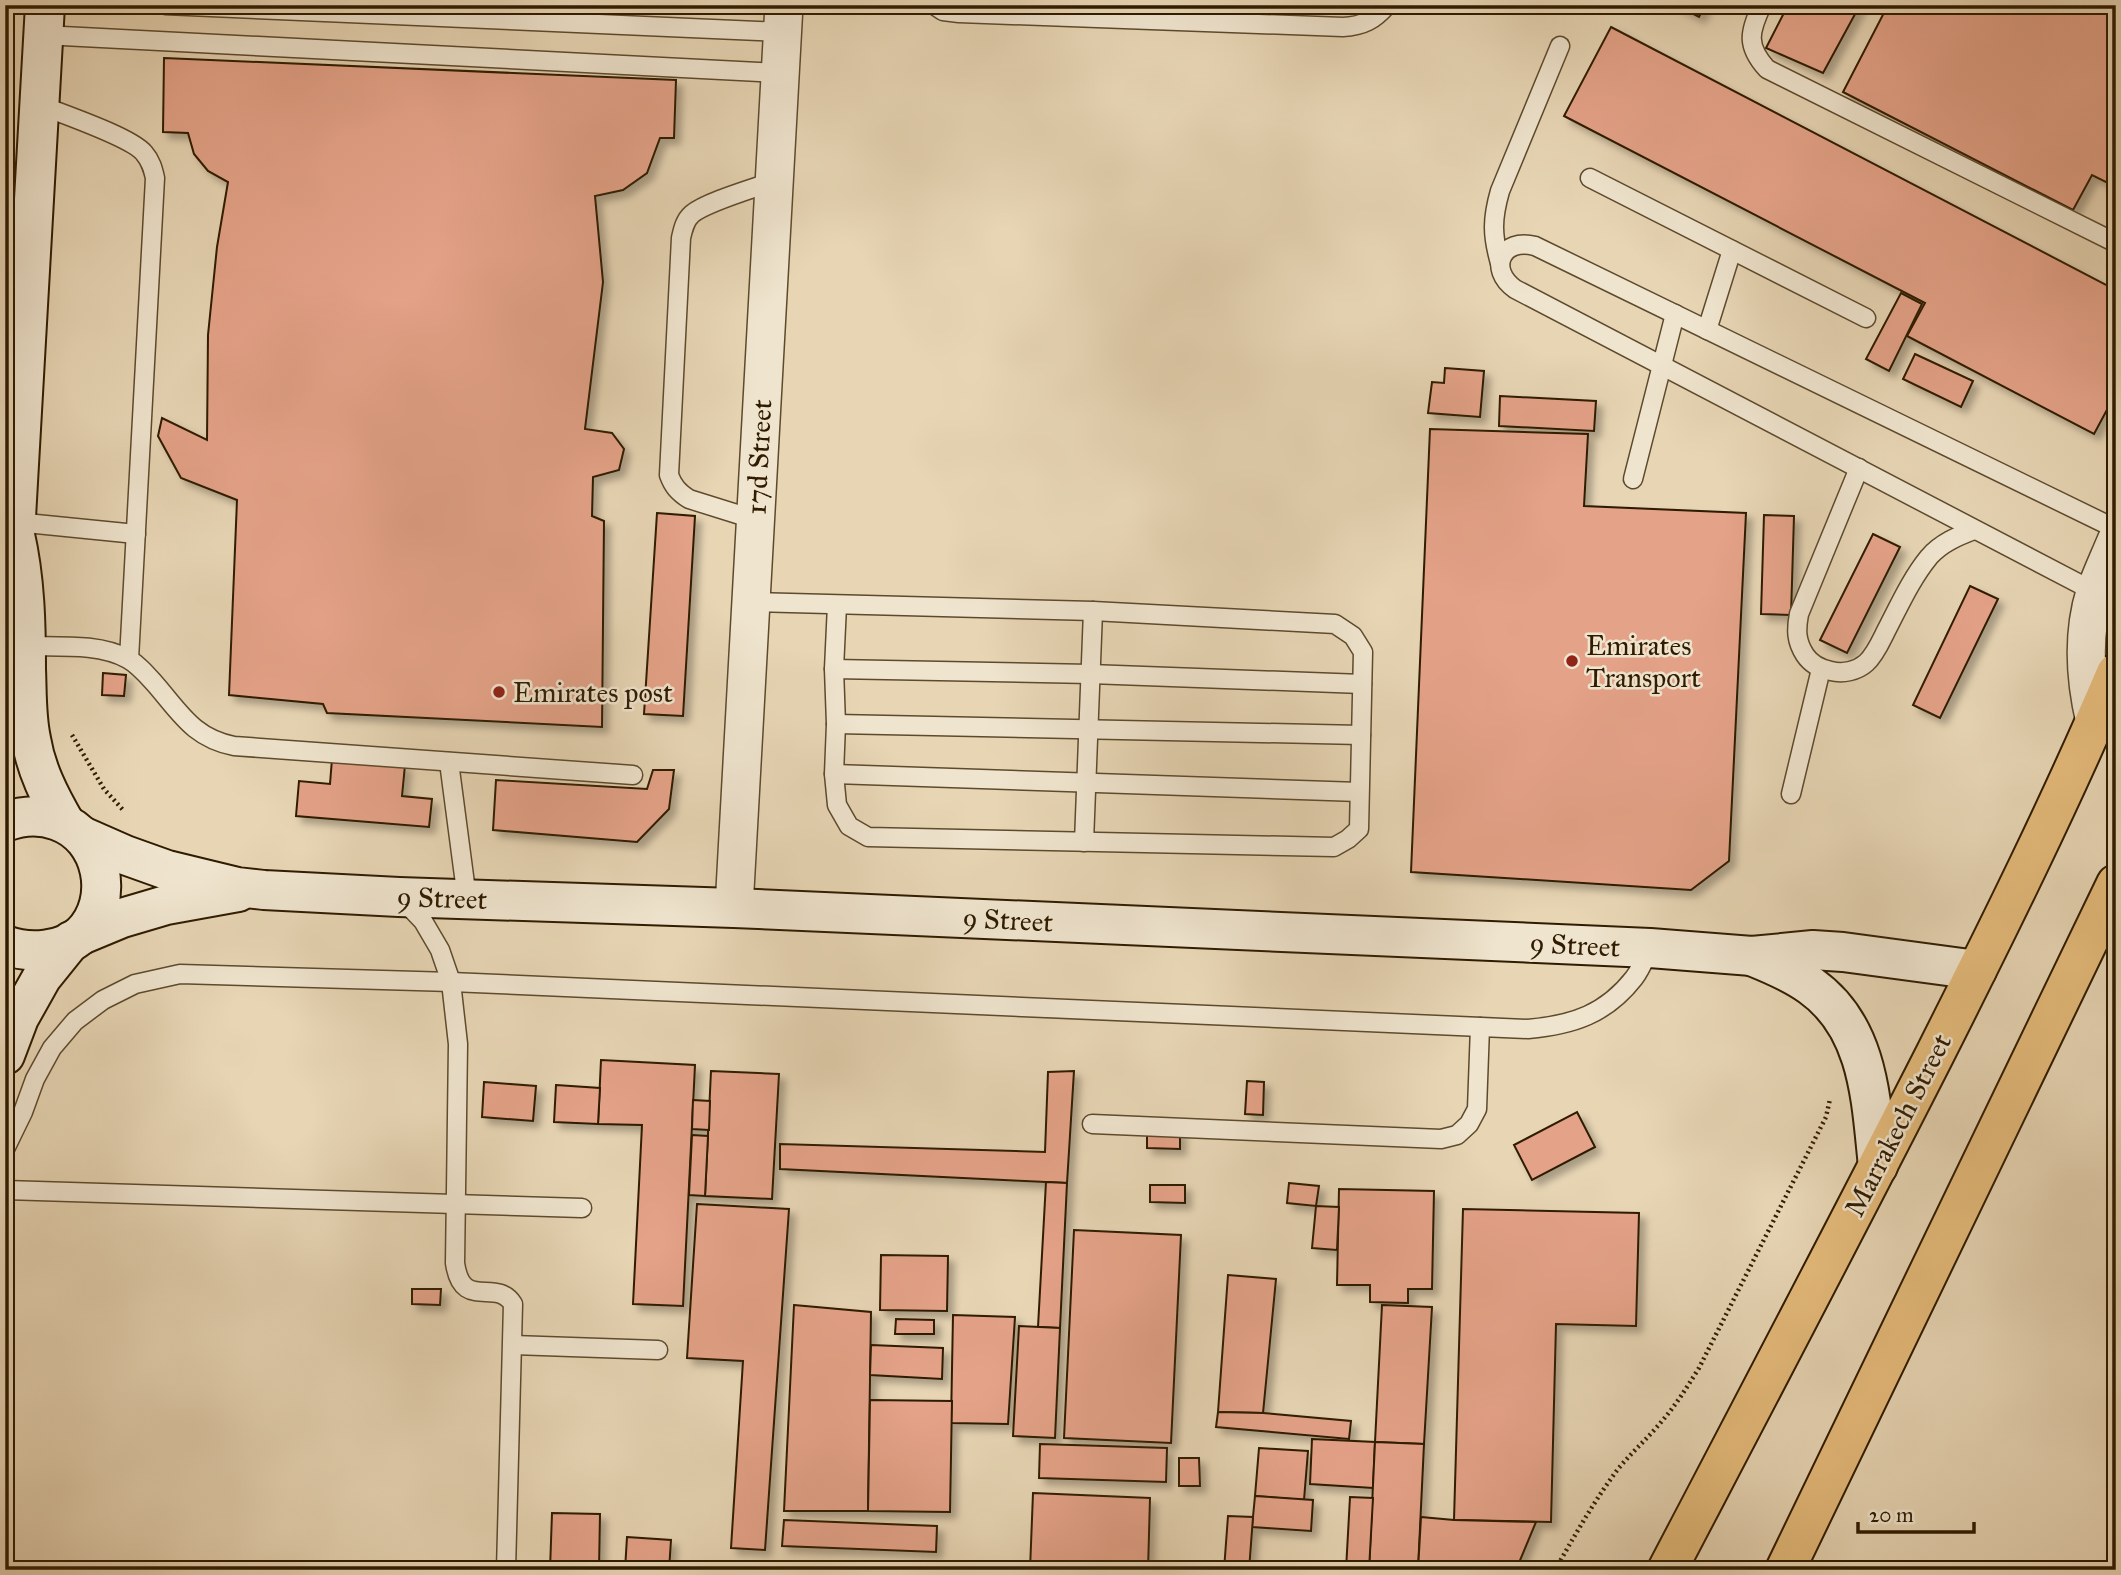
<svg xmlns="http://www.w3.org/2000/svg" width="2121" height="1575" font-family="'IM FELL Great Primer',serif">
  <defs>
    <filter id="shadow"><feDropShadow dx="6" dy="6" stdDeviation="3.5" flood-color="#0004"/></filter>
  </defs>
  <rect width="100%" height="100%" fill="#e7d5b4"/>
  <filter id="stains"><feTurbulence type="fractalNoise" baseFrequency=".00286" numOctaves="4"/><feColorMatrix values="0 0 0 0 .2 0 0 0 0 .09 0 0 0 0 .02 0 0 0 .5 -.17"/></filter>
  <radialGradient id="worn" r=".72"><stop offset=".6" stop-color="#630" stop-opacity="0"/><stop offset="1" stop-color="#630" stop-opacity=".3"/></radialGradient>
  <g fill="#e4a288" stroke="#2f1b00" stroke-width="2" filter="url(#shadow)">
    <polygon points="1676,5 1705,5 1699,17"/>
    <polygon points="1788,5 1860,5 1823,73 1766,48"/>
    <polygon points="1888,5 2097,5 2116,15 2116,187 2092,175 2073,210 1843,92"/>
    <polygon points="1611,27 2116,290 2116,393 2094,434 1907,336 1925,303 1564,116"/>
    <polygon points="164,58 676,80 674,138 660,138 647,173 623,190 595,196 603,282 585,429 612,433 624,449 619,470 593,477 592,516 604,521 602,727 327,713 323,704 229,695 237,500 181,478 158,436 162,418 207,440 208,335 217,247 228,182 208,171 194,154 188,133 163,132"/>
    <polygon points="1901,293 1922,304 1889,371 1866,359"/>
    <polygon points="1915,354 1973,381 1961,407 1903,379"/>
    <polygon points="1445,368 1484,371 1480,417 1428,413 1432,382 1444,383"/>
    <polygon points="1500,396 1596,401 1594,431 1499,426"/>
    <polygon points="1430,429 1588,434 1584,506 1746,513 1729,861 1691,890 1411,872"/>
    <polygon points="657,513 695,516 683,716 644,714"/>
    <polygon points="1764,515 1794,516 1791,615 1761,614"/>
    <polygon points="1873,534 1900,547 1847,653 1820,640"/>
    <polygon points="1970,586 1998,599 1940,718 1913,705"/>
    <polygon points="103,673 126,675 124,696 102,695"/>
    <polygon points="332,759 405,765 402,796 432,799 429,827 296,816 299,781 330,784"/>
    <polygon points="653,770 674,770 669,809 637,842 493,830 496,780 647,789"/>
    <polygon points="601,1060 695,1065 683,1306 633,1304 642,1125 598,1124"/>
    <polygon points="711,1071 779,1074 772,1199 705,1196"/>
    <polygon points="1074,1071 1067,1183 780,1169 780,1144 1045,1152 1048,1072"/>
    <polygon points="1247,1081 1264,1082 1263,1115 1245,1114"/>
    <polygon points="484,1082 536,1086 533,1121 482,1117"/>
    <polygon points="556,1085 600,1088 598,1124 554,1122"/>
    <polygon points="693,1100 710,1101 709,1130 692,1129"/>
    <polygon points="1577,1112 1595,1147 1532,1180 1514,1145"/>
    <polygon points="1147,1129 1180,1130 1180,1149 1147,1148"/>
    <polygon points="692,1135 708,1136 705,1196 689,1195"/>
    <polygon points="1046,1182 1067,1183 1060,1328 1038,1327"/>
    <polygon points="1289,1183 1319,1186 1316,1206 1287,1203"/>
    <polygon points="1150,1185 1185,1185 1185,1203 1150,1202"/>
    <polygon points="1339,1189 1434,1191 1432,1289 1408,1289 1408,1303 1370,1302 1370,1285 1337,1285"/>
    <polygon points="697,1204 789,1209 765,1550 731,1548 743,1361 687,1358"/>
    <polygon points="1316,1206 1339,1207 1337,1250 1312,1248"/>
    <polygon points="1463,1209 1639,1213 1636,1326 1556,1324 1551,1522 1454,1520"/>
    <polygon points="1074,1230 1181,1235 1171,1443 1064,1438"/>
    <polygon points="881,1255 948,1256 947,1311 880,1310"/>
    <polygon points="1228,1275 1276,1279 1263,1413 1218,1412"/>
    <polygon points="412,1289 441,1289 440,1305 412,1304"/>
    <polygon points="794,1305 871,1312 868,1511 784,1511"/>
    <polygon points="1382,1305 1432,1307 1424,1444 1375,1442"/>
    <polygon points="953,1315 1015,1317 1008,1424 951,1423"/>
    <polygon points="896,1319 934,1320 934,1334 895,1334"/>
    <polygon points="1019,1326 1060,1328 1055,1438 1013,1436"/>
    <polygon points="871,1345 943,1348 942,1379 870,1375"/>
    <polygon points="870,1400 952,1401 950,1512 868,1511"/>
    <polygon points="1218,1412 1263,1413 1351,1421 1349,1439 1216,1427"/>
    <polygon points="1312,1439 1375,1442 1373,1488 1310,1484"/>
    <polygon points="1375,1442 1424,1444 1418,1570 1369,1570"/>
    <polygon points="1040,1444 1167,1448 1166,1482 1039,1478"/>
    <polygon points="1259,1448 1308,1451 1304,1500 1255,1496"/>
    <polygon points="1179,1458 1199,1458 1200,1486 1179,1486"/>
    <polygon points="1033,1493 1150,1498 1148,1570 1030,1570"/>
    <polygon points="1255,1496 1313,1500 1311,1531 1252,1527"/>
    <polygon points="1350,1497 1373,1498 1369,1570 1346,1570"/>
    <polygon points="552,1513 600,1514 599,1570 550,1570"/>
    <polygon points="1228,1516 1253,1517 1249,1570 1224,1570"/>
    <polygon points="1421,1517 1454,1520 1536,1522 1516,1570 1418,1570"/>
    <polygon points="784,1520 937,1526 936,1552 782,1546"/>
    <polygon points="627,1537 671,1540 669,1570 625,1570"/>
    <polygon points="1252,1563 1341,1565 1341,1570 1252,1570"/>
  </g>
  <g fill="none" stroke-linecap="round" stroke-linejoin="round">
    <defs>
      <g id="lane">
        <polyline points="165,5 783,32"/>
        <path d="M934,5L943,11L959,13L1343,27C1363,26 1374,20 1387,5"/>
        <path d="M1762,5C1749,32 1746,46 1767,69L2116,243"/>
        <polyline points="43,35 780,73"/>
        <path d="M40,105C62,114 131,137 144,153C151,161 153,169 155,178L129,659"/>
        <polyline points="1590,178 1866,318"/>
        <path d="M1500,263C1492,235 1492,219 1500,191L1560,46"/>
        <polyline points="1707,330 1732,250"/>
        <path d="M1859,468L1799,614C1796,630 1796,641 1805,655C1811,664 1821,669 1831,671C1843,674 1857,671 1866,663C1875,655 1881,641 1886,631C1899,606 1911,579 1929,557C1941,543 1958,536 1974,530"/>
        <polyline points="1633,479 1675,314"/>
        <path d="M756,520L689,499C678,492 673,486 669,475L681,238C683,229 685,220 692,214C706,202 755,188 774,181"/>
        <polyline points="16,522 136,534"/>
        <path d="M2095,592L1515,289C1487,269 1502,237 1535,246L2116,529"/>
        <polyline points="752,602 1093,611 1335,624 1353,636 1363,652 1359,829 1348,839 1334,847 868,837 849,826 837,805 834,774 836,724 834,669 837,605"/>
        <path d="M26,646C58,647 99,643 128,659C139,665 147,675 156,685C181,714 194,738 234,746L633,775"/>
        <polyline points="834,669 1090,674 1362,684"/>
        <polyline points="836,724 1361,735"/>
        <polyline points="449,762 467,899"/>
        <polyline points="834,774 1359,792"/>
        <polyline points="1791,794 1821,669"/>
        <polyline points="1084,842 1093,611"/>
        <path d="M402,899L423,921L440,950L451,982L458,1044L455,1263C462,1312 496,1277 513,1304L506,1570"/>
        <polyline points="1092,1124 1441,1139 1457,1135 1469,1124 1477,1109 1480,1027"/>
        <path d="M5,1149L23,1112L35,1079L52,1048L75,1021L103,1000L135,984L180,974L451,982L1528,1029C1573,1025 1606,1014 1634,978C1641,969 1645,958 1650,948"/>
        <polyline points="5,1190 582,1208"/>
        <polyline points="513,1345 658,1350"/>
      </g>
      <g id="street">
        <path d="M2095,722C2085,680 2082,634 2095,592C2101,575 2109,558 2116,541"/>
        <polyline points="734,908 784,5"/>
      </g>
      <g id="secondary">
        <path d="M45,5L15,535C25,579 26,624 26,669C27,692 26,716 31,739C36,770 50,797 65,823"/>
        <path d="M5,822C23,815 40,814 58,821C103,837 116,900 82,934C63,952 29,954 5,945"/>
        <polyline points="84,837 125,855 167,870 237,887 264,890 399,897 734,908 1650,948 1752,956 1813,950 1843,952 1977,970"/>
        <polyline points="81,935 122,918 166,905 238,892"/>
        <path d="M1754,957C1774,965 1793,973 1811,986C1870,1028 1871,1102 1878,1166"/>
        <polyline points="5,1055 19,1018 42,977 71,941"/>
      </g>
      <g id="primary">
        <path d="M1667,1570C1757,1398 1847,1227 1935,1054C1998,929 2061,802 2116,673"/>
        <polyline points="1785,1570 2116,884"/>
      </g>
    </defs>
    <use href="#lane" stroke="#5d4a2d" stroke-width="21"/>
    <use href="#street" stroke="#5d4a2d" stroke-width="40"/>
    <use href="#secondary" stroke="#2f1b00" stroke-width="42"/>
    <use href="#primary" stroke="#2f1b00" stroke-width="42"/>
    <g stroke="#2f1b00" stroke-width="4.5" stroke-dasharray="2 3.5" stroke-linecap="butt">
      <polyline points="72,735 104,789 124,811"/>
      <path d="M1555,1570C1575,1535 1594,1501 1618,1469C1632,1452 1648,1438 1662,1421C1676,1405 1687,1387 1699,1368L1826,1117L1830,1099"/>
    </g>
    <use href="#lane" stroke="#efe4ce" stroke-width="18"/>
    <use href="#street" stroke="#efe4ce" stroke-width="37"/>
    <use href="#secondary" stroke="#efe4ce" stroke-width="38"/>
    <use href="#primary" stroke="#e4ba7a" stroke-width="38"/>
  </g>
  <g fill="#8f2418" stroke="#efe4ce" stroke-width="2.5">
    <circle cx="1572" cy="661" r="7"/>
    <circle cx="499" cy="692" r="7"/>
  </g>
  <g text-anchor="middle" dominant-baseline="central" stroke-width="5" stroke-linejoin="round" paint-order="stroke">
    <g font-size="28" fill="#2f1b00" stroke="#efe4ce">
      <text transform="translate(759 457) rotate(-87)">17d Street</text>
      <text transform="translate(442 898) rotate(2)">9 Street</text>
      <text transform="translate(1008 920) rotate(3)">9 Street</text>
      <text transform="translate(1575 945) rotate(3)">9 Street</text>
      <text transform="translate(1898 1125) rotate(-63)">Marrakech Street</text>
    </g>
    <g font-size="28" fill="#2f1b00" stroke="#efe4ce" text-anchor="start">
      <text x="1586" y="645">Emirates<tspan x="1586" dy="32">Transport</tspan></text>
      <text x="513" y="692">Emirates post</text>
    </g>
  </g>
  <rect width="2121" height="1575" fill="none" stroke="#e7d5b4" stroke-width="28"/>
  <rect x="7" y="7" width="2107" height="1561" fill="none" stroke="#2f1b00" stroke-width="3.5"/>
  <rect x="14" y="14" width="2093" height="1547" fill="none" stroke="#2f1b00" stroke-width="2"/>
  <path d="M1858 1522v10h116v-10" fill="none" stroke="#2f1b00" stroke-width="3.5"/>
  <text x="1869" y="1522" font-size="21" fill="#2f1b00" stroke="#efe4ce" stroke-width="5" paint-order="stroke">20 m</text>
  <rect width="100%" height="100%" filter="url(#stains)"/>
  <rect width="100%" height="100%" fill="url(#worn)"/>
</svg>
